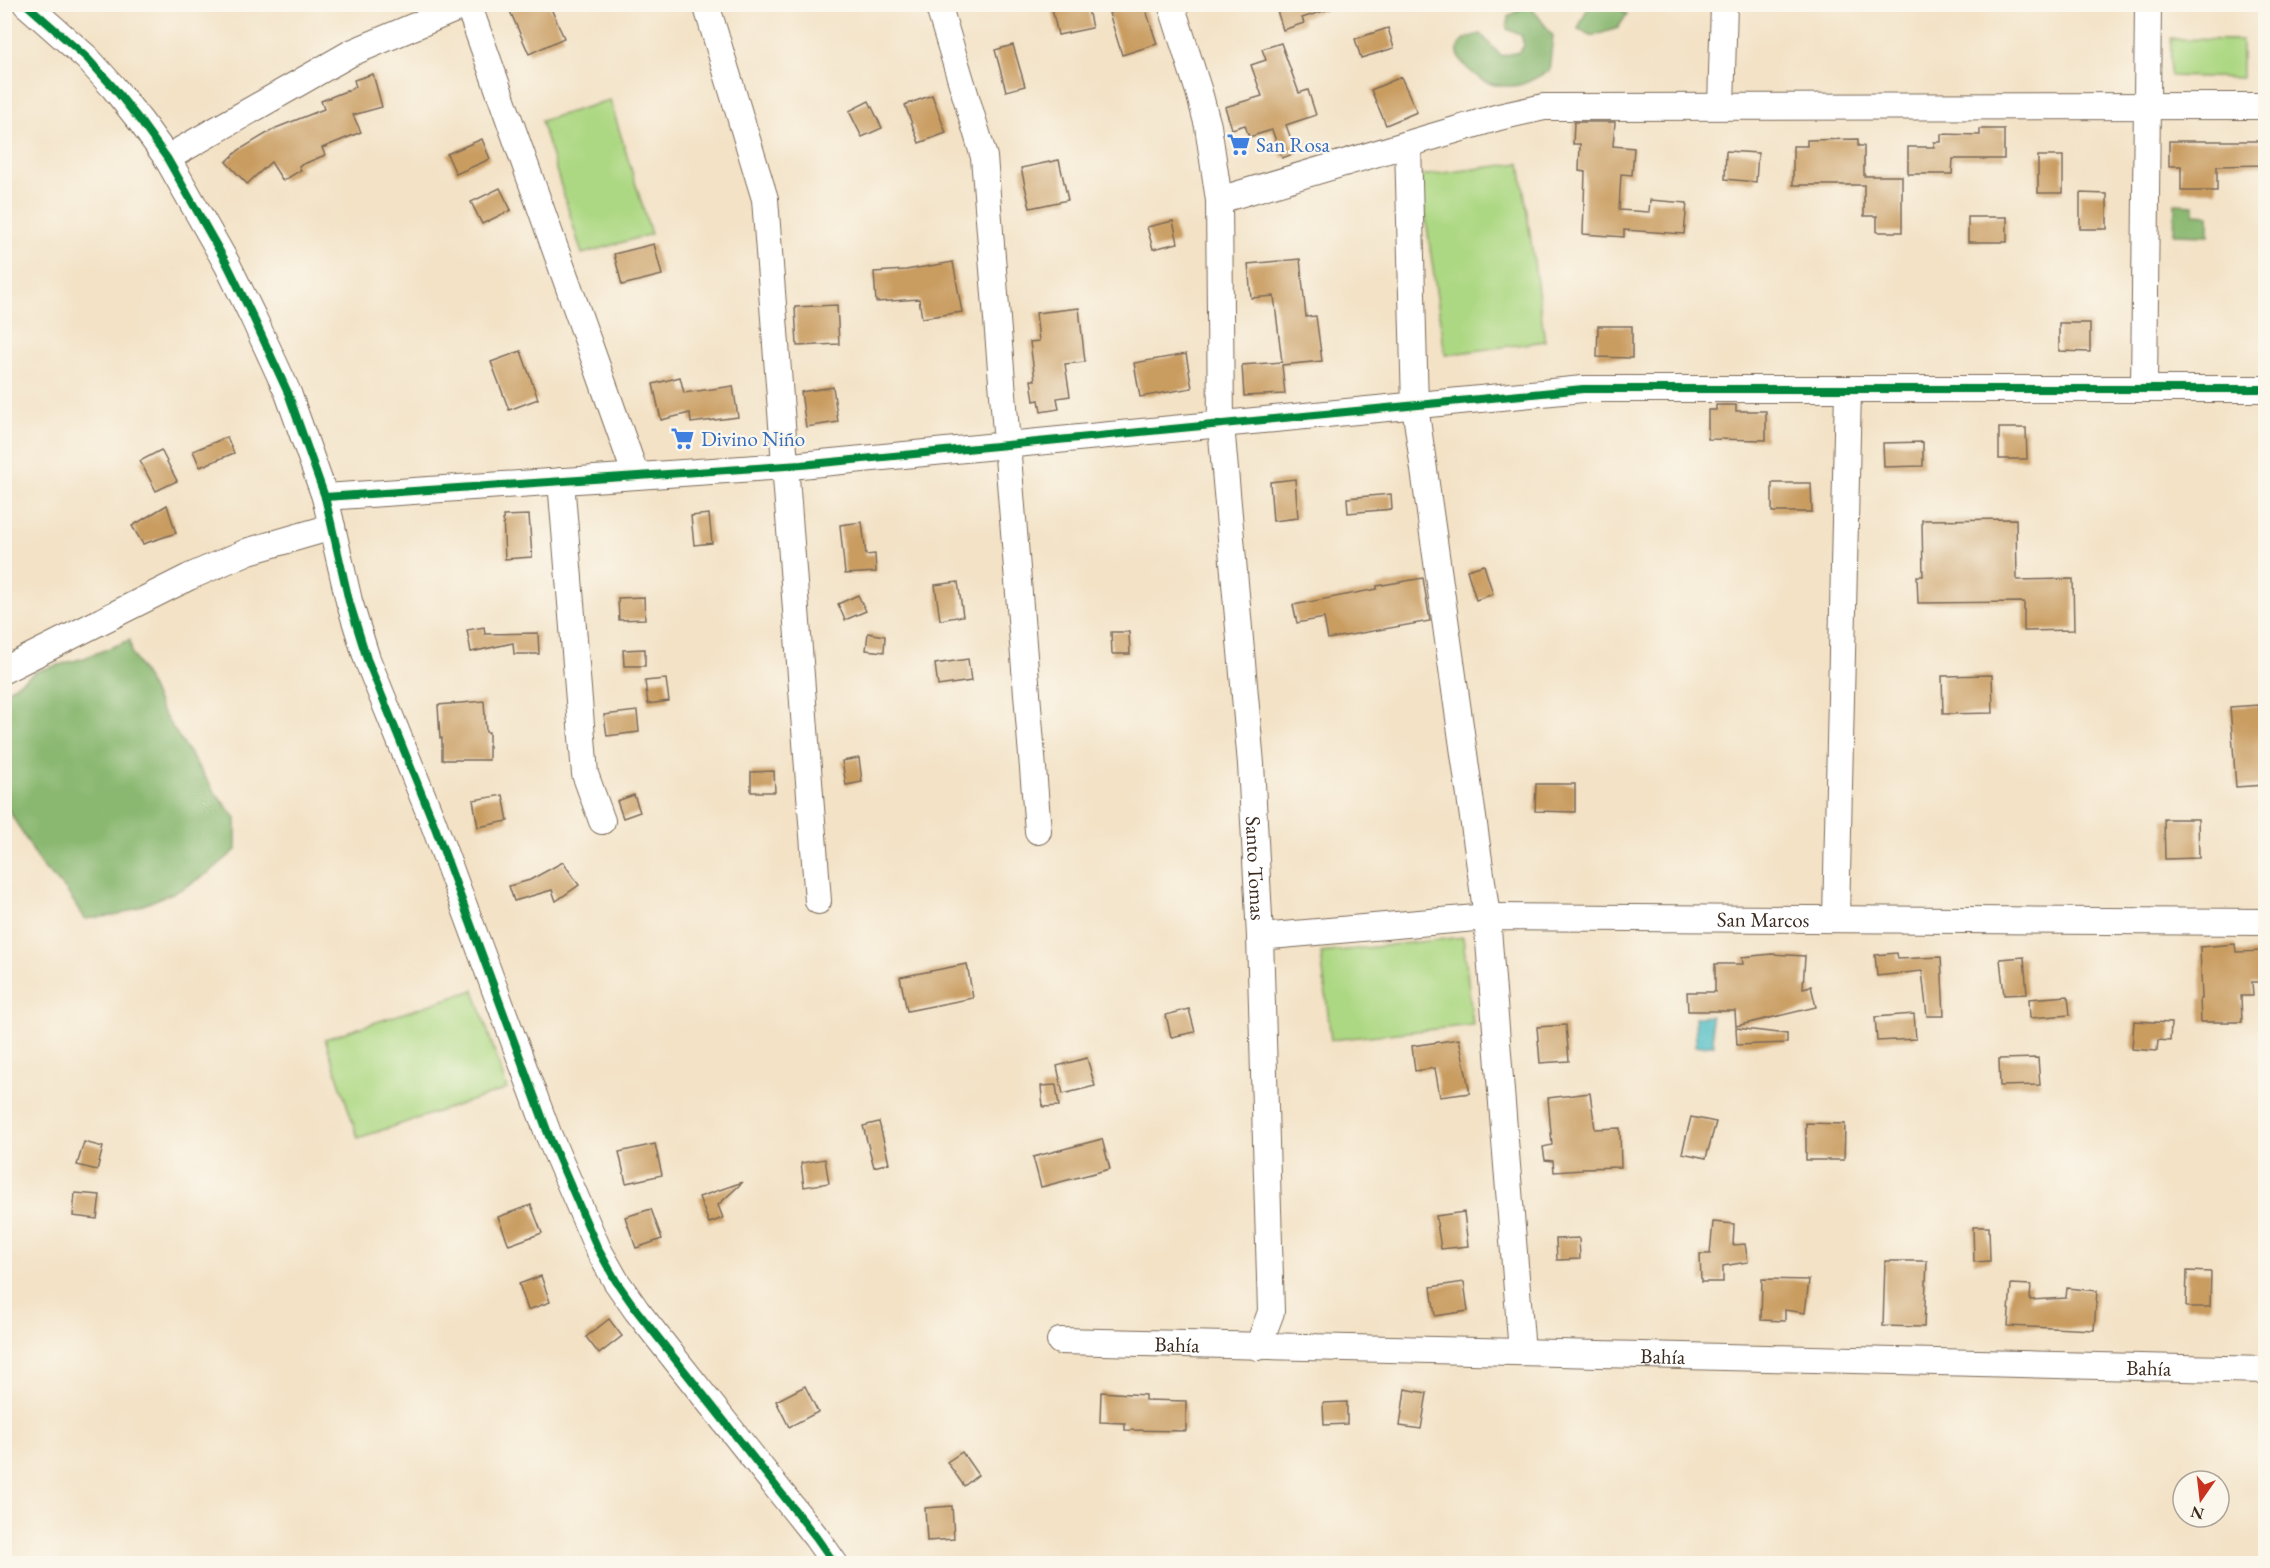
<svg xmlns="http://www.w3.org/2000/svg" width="2270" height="1568" font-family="'EB Garamond',serif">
  <rect width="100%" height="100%" fill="#fbf7ec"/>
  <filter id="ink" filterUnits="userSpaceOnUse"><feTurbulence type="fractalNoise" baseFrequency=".0167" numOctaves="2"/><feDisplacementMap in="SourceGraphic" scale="12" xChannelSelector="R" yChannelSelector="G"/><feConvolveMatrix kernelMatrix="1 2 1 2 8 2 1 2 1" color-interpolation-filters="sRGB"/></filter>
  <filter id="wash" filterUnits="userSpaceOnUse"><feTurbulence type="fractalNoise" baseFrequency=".008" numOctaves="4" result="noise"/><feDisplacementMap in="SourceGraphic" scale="24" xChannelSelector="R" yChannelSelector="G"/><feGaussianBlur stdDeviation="1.35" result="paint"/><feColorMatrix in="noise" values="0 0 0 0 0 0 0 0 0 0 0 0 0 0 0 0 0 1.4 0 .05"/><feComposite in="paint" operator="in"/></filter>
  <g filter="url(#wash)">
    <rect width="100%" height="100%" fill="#f3e2c6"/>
    <g fill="#add883" stroke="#748150" stroke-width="1.5">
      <polygon points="2171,39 2242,40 2242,78 2170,76"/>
      <polygon points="610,100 651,234 582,254 541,121"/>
      <polygon points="1520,163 1545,341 1445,355 1420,176"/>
      <polygon points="1463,937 1473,1025 1331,1040 1321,953"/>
      <polygon points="474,990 507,1089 358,1138 325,1039"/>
    </g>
    <g fill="#8ab871" stroke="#627148" stroke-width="1.5">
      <polygon points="1598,4 1613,5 1627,14 1618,28 1592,36 1578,29 1587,9"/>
      <path d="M1523,7L1532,8L1553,36L1549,71C1540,75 1529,83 1519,85C1512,87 1493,86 1486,82C1462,69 1439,41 1481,34L1501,56L1519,52L1524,46L1521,35L1507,29L1508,17Z"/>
      <polygon points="2175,204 2194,205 2194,214 2209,215 2209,235 2174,234"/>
      <polygon points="130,640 132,654 148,681 161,710 216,794 236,818 236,850 210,872 182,889 119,915 85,919 66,890 42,866 5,804 5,692 37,671 84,658"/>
    </g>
    <polygon fill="#4cbbc3" stroke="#447270" stroke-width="1.5" points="1711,1016 1714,1045 1696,1046 1695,1017"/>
    <g id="blocks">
      <g fill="#c99c61">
        <polygon points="525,4 549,4 564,38 529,54 510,11"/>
        <polygon points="1051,4 1087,4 1092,28 1058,35"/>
        <polygon points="1137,4 1144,4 1157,44 1122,55 1109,13"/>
        <polygon points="1275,4 1332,4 1333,8 1302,18 1304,23 1283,30"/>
        <polygon points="1388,28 1394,48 1361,58 1355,39"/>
        <polygon points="1281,43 1299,93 1308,90 1316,115 1286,125 1296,153 1282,158 1272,130 1249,137 1245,125 1232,129 1225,107 1262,96 1251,65 1266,60 1262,49"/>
        <polygon points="1013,45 1025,86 1006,91 995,50"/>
        <polygon points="373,74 382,107 353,115 361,132 322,148 325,155 299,166 301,170 283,181 271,162 247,184 226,162 239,150 276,128 324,109 321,101 356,87 354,80"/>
        <polygon points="1401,77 1417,112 1386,125 1371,90"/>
        <polygon points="932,95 946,133 919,143 905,105"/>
        <polygon points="869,101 882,128 862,137 849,111"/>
        <polygon points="1574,122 1615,122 1613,146 1634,148 1632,175 1621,174 1619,210 1649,212 1650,200 1687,203 1684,234 1624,230 1624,237 1583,234 1585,172 1579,171 1580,144 1573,144"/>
        <polygon points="1980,129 2004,129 2004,159 1953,159 1952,174 1908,174 1908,147 1934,147 1934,142 1941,142 1941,134 1980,135"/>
        <polygon points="482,139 490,159 456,174 447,154"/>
        <polygon points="1858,139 1858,146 1864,146 1864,176 1902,176 1902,232 1877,232 1877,216 1864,216 1864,185 1793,185 1793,146 1807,146 1807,140"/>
        <polygon points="2169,141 2265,141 2265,165 2217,166 2217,191 2181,191 2181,166 2169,166"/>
        <polygon points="1726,151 1758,153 1756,182 1725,179"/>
        <rect x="2038" y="156" width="25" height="37"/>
        <polygon points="1059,160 1068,200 1030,208 1021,168"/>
        <polygon points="500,188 511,210 482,224 471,202"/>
        <polygon points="2080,193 2107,194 2107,229 2080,229"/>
        <rect x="1968" y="217" width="39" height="25"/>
        <polygon points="1173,221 1178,243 1153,249 1147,227"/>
        <polygon points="654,244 662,275 622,285 614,254"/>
        <polygon points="1300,259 1306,317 1316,316 1322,361 1282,365 1285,394 1244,396 1242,365 1282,362 1274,296 1251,298 1248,264"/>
        <polygon points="953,262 962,312 922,318 919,299 876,302 874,272 906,270"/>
        <polygon points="837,305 839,344 797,346 795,307"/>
        <polygon points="1079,308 1085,362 1065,364 1070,396 1057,398 1059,409 1041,412 1039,400 1034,401 1031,380 1035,380 1030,342 1039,341 1036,313"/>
        <polygon points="2059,323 2090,323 2090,352 2059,351"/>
        <polygon points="1598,326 1632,326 1632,358 1597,357"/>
        <polygon points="521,351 538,399 509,410 491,362"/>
        <polygon points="1186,354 1192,388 1140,397 1134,363"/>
        <polygon points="680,377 684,393 733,386 738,417 691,423 690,413 661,420 653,384"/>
        <polygon points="833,387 838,422 806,427 801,392"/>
        <polygon points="1716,405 1736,405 1736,411 1766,411 1766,440 1708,439 1708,410 1716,410"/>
        <polygon points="1999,428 2026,428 2027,459 1999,459"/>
        <polygon points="227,437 234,453 200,467 193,451"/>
        <polygon points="1923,442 1923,466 1884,467 1883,443"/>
        <polygon points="161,450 177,481 156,491 140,461"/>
        <polygon points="1295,479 1298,518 1273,521 1270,482"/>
        <polygon points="1772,483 1811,483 1812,512 1772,512"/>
        <polygon points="1391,494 1392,509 1348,513 1347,498"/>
        <polygon points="167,505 176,533 143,544 132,526"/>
        <polygon points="709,514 712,543 694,545 691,516"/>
        <polygon points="529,515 532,557 505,559 503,516"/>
        <polygon points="2016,519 2017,580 2073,579 2074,630 2024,631 2024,602 1918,603 1917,576 1923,576 1922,520"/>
        <polygon points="862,522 866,555 875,554 876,572 845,574 840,525"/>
        <polygon points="1484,565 1493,594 1476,600 1467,570"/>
        <polygon points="1423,578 1430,621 1328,639 1324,618 1297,623 1293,605 1377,589 1377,586"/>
        <polygon points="958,582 963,616 940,620 935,585"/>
        <polygon points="858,595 866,611 845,620 838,604"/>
        <polygon points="644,597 645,619 619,620 618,598"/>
        <polygon points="484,627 485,634 538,633 539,654 514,654 513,643 471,652 467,630"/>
        <polygon points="1111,632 1129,632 1130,654 1112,654"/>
        <polygon points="868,633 885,636 884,652 866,650"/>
        <polygon points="645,649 645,666 624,666 623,650"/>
        <polygon points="968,659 971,681 938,686 935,664"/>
        <polygon points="1992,675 1993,713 1943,714 1942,676"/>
        <polygon points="666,679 669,701 648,704 645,681"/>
        <polygon points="484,701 486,732 489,732 489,760 442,760 442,738 440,738 438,705"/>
        <polygon points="2259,705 2265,785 2236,787 2230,707"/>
        <polygon points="637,711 639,732 607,736 604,715"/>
        <polygon points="859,758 862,782 846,785 842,761"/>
        <polygon points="774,771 775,792 751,792 751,772"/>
        <polygon points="1536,784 1575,784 1575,812 1535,811"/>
        <polygon points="503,795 508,821 478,827 473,800"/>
        <polygon points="634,795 640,812 623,818 617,801"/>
        <polygon points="2164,819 2198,819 2199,858 2165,859"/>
        <polygon points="563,862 579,885 556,901 552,890 514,901 509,886 530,880"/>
        <polygon points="2235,944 2236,952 2265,951 2265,982 2252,982 2253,996 2241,996 2242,1022 2201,1022 2200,999 2202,999 2200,947"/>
        <polygon points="1897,953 1898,959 1941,957 1944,1016 1927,1016 1922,971 1877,976 1875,955"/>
        <polygon points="1772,954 1805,956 1803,988 1811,986 1816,1007 1736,1026 1735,1011 1688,1011 1687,992 1715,992 1715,964 1743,964 1742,957"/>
        <polygon points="2024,957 2027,994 2004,995 2000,959"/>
        <polygon points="967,964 973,998 907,1011 900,977"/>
        <polygon points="2068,996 2070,1015 2030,1018 2029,999"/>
        <polygon points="1189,1009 1195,1032 1171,1037 1166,1015"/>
        <polygon points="1914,1014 1916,1039 1877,1041 1875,1017"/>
        <polygon points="2134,1021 2171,1023 2170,1041 2158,1040 2157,1051 2132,1049"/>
        <polygon points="1566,1025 1569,1061 1540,1063 1537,1027"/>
        <polygon points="1736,1028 1787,1034 1787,1043 1737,1045"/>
        <polygon points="1459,1039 1470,1093 1440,1097 1435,1068 1415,1071 1412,1046"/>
        <polygon points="1087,1058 1095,1086 1063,1094 1057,1066"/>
        <polygon points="2038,1058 2040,1085 2000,1086 1999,1059"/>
        <polygon points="1056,1085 1059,1106 1043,1107 1041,1086"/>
        <polygon points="1590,1093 1595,1129 1620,1128 1621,1167 1582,1168 1582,1170 1554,1172 1553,1161 1545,1160 1543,1147 1552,1145 1548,1098"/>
        <polygon points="1691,1117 1716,1122 1706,1158 1682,1153"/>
        <polygon points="879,1122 889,1163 874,1167 863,1126"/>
        <polygon points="1806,1123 1845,1124 1844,1160 1806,1160"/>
        <polygon points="1102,1139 1110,1169 1041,1187 1033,1157"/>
        <polygon points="84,1142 103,1147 97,1170 77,1165"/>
        <polygon points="655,1144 662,1175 626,1183 619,1152"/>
        <polygon points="825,1159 829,1183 804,1187 801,1163"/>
        <polygon points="743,1182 718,1205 723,1218 709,1223 699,1197"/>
        <polygon points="75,1193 100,1195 97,1219 73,1216"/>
        <polygon points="531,1205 542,1233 509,1245 498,1217"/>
        <polygon points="651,1209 662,1239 636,1248 625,1217"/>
        <polygon points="1464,1212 1468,1246 1441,1249 1436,1216"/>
        <polygon points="1713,1222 1734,1224 1733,1245 1745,1244 1748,1262 1723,1266 1723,1282 1701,1282 1700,1254 1710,1254"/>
        <polygon points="1973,1227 1989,1227 1990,1261 1974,1262"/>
        <polygon points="1579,1238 1580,1259 1557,1260 1556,1239"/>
        <polygon points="1885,1261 1927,1261 1924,1327 1883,1326"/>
        <polygon points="2187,1271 2211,1272 2210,1307 2186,1307"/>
        <polygon points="541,1276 550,1302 528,1310 519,1284"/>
        <polygon points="1762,1279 1809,1280 1805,1313 1785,1310 1785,1321 1761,1320"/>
        <polygon points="1464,1282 1468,1311 1435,1316 1431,1287"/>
        <polygon points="2011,1284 2031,1285 2030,1300 2066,1298 2067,1288 2097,1291 2094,1330 2008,1326"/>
        <polygon points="609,1319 622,1336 599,1354 586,1337"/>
        <polygon points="805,1386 818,1412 789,1427 776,1401"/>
        <polygon points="1405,1389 1427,1393 1421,1429 1400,1426"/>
        <polygon points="1101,1392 1145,1395 1145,1400 1186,1401 1186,1431 1125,1430 1125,1423 1100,1422"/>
        <polygon points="1347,1402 1347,1424 1324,1425 1323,1403"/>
        <polygon points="962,1452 978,1475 964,1486 947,1462"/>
        <polygon points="952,1506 954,1539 927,1541 925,1508"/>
      </g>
    </g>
  </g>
  <g filter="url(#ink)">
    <use href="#blocks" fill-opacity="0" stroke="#7b6a59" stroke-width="1.5"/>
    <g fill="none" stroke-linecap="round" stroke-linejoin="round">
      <defs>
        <g id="minor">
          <polyline points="26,4 87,58 114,88 141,122 167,158 227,264 253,317 288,393 325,497 349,601 367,659 433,822 549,1136 598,1249 616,1281 637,1311 816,1537 835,1564"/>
          <polyline points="468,4 636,476"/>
          <polyline points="706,4 765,199 818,901"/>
          <polyline points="938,4 984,157 1038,831"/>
          <path id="s1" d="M1171,4L1199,92L1208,126L1219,200L1221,425L1251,764L1260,937L1271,1312L1258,1347"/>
          <polyline points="1721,106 1724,4"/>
          <polyline points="1408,145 1415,406 1487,917 1522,1352"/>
          <polyline points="167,158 351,53 467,4"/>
          <polyline points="1219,200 1499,117 1544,107 2266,106"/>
          <polyline points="2144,389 2148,4"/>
          <polyline points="561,481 585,774 602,821"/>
          <polyline points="325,497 801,465 1583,389 2266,389"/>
          <polyline points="4,670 189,577 249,551 332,527"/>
          <polyline points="1836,918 1848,389"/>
          <path id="s2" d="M1260,937L1487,917L2266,922"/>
          <path id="s3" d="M1060,1341L2266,1370"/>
        </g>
      </defs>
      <use href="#minor" stroke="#7b6a59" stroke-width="28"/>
      <use href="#minor" stroke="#fff" stroke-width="26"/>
      <defs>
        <g id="cycleway">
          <polyline points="26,4 87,58 114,88 141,122 167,158 227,264 253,317 288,393 325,497 349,601 367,659 433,822 549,1136 598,1249 616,1281 637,1311 816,1537 835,1564"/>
          <polyline points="325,497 801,465 1583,389 2266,389"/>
        </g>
      </defs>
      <use href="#cycleway" stroke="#fbf7ec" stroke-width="11"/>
      <use href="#cycleway" stroke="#00873e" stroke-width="8"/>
    </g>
  </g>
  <defs>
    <symbol id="supermarket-bare" viewBox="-9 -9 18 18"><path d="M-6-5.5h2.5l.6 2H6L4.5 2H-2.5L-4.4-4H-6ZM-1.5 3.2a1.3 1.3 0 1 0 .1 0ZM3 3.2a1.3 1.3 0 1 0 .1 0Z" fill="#3f7fe0" stroke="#fbf7ec" stroke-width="2.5" paint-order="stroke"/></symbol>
  </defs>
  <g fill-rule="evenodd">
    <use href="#supermarket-bare" x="1222" y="128" width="33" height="33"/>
    <use href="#supermarket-bare" x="666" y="422" width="33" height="33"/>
  </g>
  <g text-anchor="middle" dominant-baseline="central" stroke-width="4.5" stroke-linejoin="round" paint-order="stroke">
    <g font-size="21" fill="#366cbe" stroke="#fbf7ec" text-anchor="start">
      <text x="1256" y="144">San Rosa</text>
      <text x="701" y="438">Divino Niño</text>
    </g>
    <g font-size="21" fill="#3b2a1e" stroke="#fbf7ec">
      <text stroke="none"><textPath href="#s1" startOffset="872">Santo Tomas</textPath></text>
      <text stroke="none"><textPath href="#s2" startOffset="504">San Marcos</textPath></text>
      <text stroke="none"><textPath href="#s3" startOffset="117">Bahía</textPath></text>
      <text stroke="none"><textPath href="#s3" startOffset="603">Bahía</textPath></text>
      <text stroke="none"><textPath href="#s3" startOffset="1089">Bahía</textPath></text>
    </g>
  </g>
  <rect width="2270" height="1568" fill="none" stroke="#fbf7ec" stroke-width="24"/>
  <g transform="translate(2201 1499) rotate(194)"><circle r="28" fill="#fbf7ec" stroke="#aea59a" stroke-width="1.5"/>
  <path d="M0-4.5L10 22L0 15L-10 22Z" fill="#c8321e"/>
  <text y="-9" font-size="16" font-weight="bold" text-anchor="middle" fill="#3b2a1e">N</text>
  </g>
</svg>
